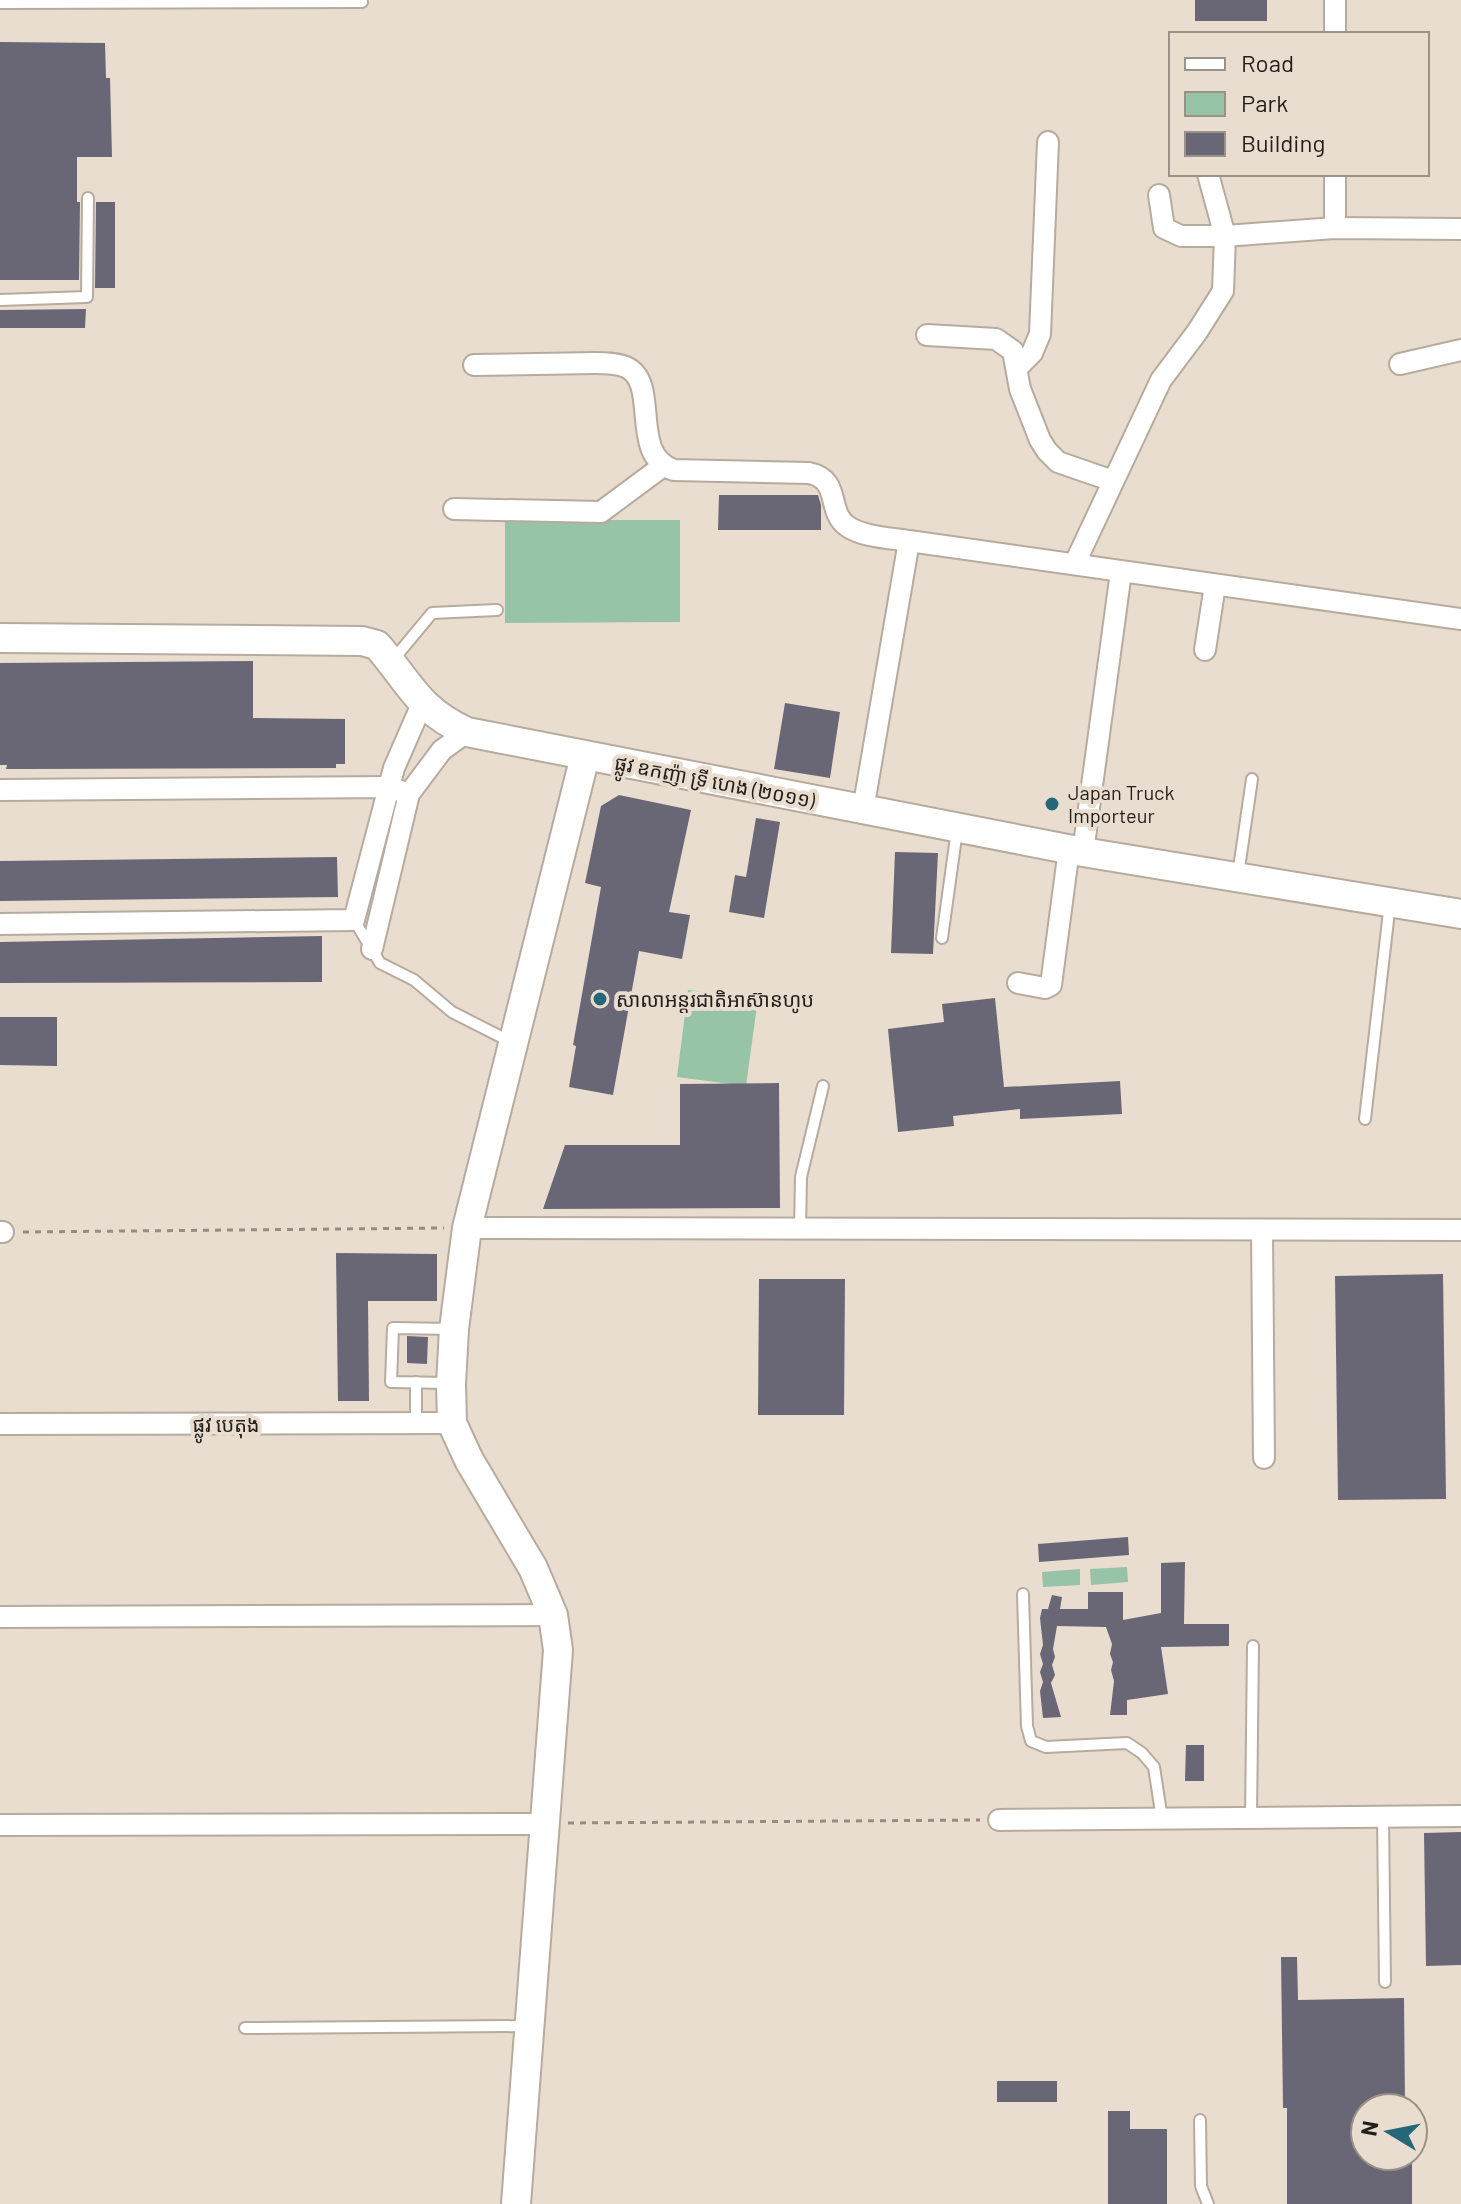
<svg xmlns="http://www.w3.org/2000/svg" width="1461" height="2204" font-family="Barlow,'Noto Sans Khmer',sans-serif">
  <rect width="100%" height="100%" fill="#e9ddd0"/>
  <g fill="#97c3a6">
    <polygon points="505,520 680,520 680,622 505,623"/>
    <polygon points="688,990 758,998 746,1086 677,1077"/>
    <polygon points="1127,1567 1128,1582 1091,1585 1090,1569"/>
    <polygon points="1080,1569 1080,1585 1043,1587 1042,1572"/>
  </g>
  <g fill="#696775">
    <rect x="1195" y="0" width="72" height="21"/>
    <polygon points="0,42 105,43 106,78 110,78 112,157 77,157 77,202 80,202 79,280 0,280"/>
    <polygon points="96,202 115,202 115,288 95,288"/>
    <polygon points="86,309 85,328 0,328 0,310"/>
    <polygon points="719,495 818,495 821,505 821,530 718,530"/>
    <polygon points="253,661 253,718 345,719 345,764 336,764 336,768 25,769 6,769 7,765 0,765 0,663"/>
    <polygon points="785,703 840,712 830,778 774,769"/>
    <polygon points="619,795 691,810 669,912 690,915 682,959 639,951 613,1095 569,1087 576,1046 573,1045 601,887 585,883 601,806"/>
    <polygon points="756,818 780,822 764,918 729,912 735,875 746,877"/>
    <polygon points="895,852 938,853 933,954 891,953"/>
    <polygon points="337,857 338,897 0,901 0,861"/>
    <polygon points="322,936 322,982 0,983 0,942"/>
    <polygon points="995,998 1004,1087 1120,1081 1122,1114 1020,1119 1020,1109 953,1116 954,1126 898,1132 888,1029 944,1022 942,1004"/>
    <polygon points="0,1017 57,1017 57,1066 0,1065"/>
    <polygon points="779,1083 780,1208 543,1209 565,1145 680,1145 680,1084"/>
    <polygon points="336,1253 437,1254 437,1301 368,1301 369,1401 338,1401"/>
    <polygon points="1443,1274 1446,1499 1338,1500 1335,1276"/>
    <polygon points="759,1279 845,1279 844,1415 758,1415"/>
    <polygon points="407,1336 428,1337 427,1364 407,1363"/>
    <polygon points="1128,1537 1129,1555 1039,1562 1038,1544"/>
    <polygon points="1185,1562 1184,1624 1229,1624 1229,1646 1161,1647 1168,1694 1127,1700 1127,1715 1110,1715 1114,1681 1111,1670 1113,1662 1110,1654 1112,1644 1106,1627 1057,1626 1053,1649 1055,1657 1052,1665 1055,1675 1051,1683 1061,1717 1043,1718 1040,1691 1043,1682 1040,1672 1043,1664 1040,1654 1043,1645 1040,1618 1042,1609 1048,1609 1052,1595 1062,1597 1060,1609 1088,1609 1088,1592 1123,1592 1123,1620 1161,1613 1161,1563"/>
    <polygon points="1186,1745 1204,1745 1204,1781 1185,1781"/>
    <polygon points="1461,1832 1461,1965 1426,1966 1424,1833"/>
    <polygon points="1281,1957 1297,1957 1298,2000 1404,1998 1405,2105 1365,2106 1365,2156 1412,2156 1412,2204 1287,2204 1287,2108 1283,2108"/>
    <rect x="997" y="2081" width="60" height="21"/>
    <polygon points="1108,2111 1130,2111 1130,2129 1167,2129 1167,2204 1108,2204"/>
  </g>
  <g fill="none" stroke-linecap="round" stroke-linejoin="round">
    <defs>
      <g id="lane">
        <polyline points="0,3 362,2"/>
        <polyline points="0,300 87,297 88,198"/>
        <polyline points="393,660 432,613 497,610"/>
        <polyline points="1238,875 1252,779"/>
        <polyline points="354,920 380,963 414,980 452,1012 513,1043"/>
        <polyline points="942,938 957,830"/>
        <polyline points="1365,1119 1390,903"/>
        <polyline points="800,1229 801,1177 823,1086"/>
        <polyline points="449,1383 391,1382 393,1328 453,1329"/>
        <polyline points="416,1423 416,1382"/>
        <polyline points="1023,1594 1027,1726 1031,1741 1046,1747 1127,1743 1142,1753 1154,1767 1162,1819"/>
        <polyline points="1383,1817 1385,1982"/>
        <polyline points="1251,1818 1253,1646"/>
        <polyline points="245,2028 527,2026"/>
        <polyline points="1200,2120 1201,2186 1208,2204"/>
      </g>
      <g id="street">
        <polyline points="1335,0 1335,34"/>
        <polyline points="1335,174 1335,228"/>
        <polyline points="1159,195 1164,228 1181,236 1225,236 1335,228 1461,229"/>
        <polyline points="927,335 996,339 1013,351 1020,389 1040,440 1047,451 1058,462 1113,481"/>
        <polyline points="1400,364 1461,350"/>
        <path d="M474,365L595,363C605,363 616,363 626,367C661,383 628,455 674,470L809,473C842,480 826,511 847,526C862,537 891,538 909,541L1461,619"/>
        <polyline points="1018,367 1032,353 1040,334 1048,142"/>
        <polyline points="454,509 601,512 663,466"/>
        <polyline points="1075,563 1161,380 1197,332 1223,291 1225,236 1208,174"/>
        <polyline points="1205,650 1215,585"/>
        <polyline points="0,790 389,787 409,794"/>
        <polyline points="863,810 909,541"/>
        <polyline points="1083,852 1121,572"/>
        <polyline points="0,924 354,920 394,768 422,704"/>
        <polyline points="372,949 409,794 442,750 467,732"/>
        <polyline points="1018,983 1045,988 1051,985 1069,849"/>
        <polyline points="467,1228 1461,1230"/>
        <polyline points="1262,1230 1264,1458"/>
        <polyline points="0,1232 3,1232"/>
        <polyline points="0,1424 452,1423"/>
        <polyline points="0,1617 553,1615"/>
        <polyline points="999,1820 1461,1816"/>
        <polyline points="0,1825 544,1824"/>
      </g>
      <g id="secondary">
        <path d="M0,638L362,641L377,645C410,683 418,710 467,732L1083,852L1461,914"/>
        <polyline points="516,2204 558,1650 553,1615 533,1568 469,1460 452,1423 451,1384 454,1329 467,1228 585,756"/>
      </g>
    </defs>
    <use href="#lane" stroke="#b7ab9e" stroke-width="14"/>
    <use href="#street" stroke="#b7ab9e" stroke-width="24"/>
    <use href="#secondary" stroke="#b7ab9e" stroke-width="32"/>
    <g stroke="#958c82" stroke-width="3" stroke-dasharray="6 6" stroke-linecap="butt">
      <polyline points="23,1232 444,1228"/>
      <polyline points="568,1823 980,1820"/>
    </g>
    <use href="#lane" stroke="#fff" stroke-width="10"/>
    <use href="#street" stroke="#fff" stroke-width="20"/>
    <use href="#secondary" stroke="#fff" stroke-width="28"/>
  </g>
  <g fill="#246879" stroke="#e9ddd0" stroke-width="3">
    <circle cx="1052" cy="804" r="8"/>
    <circle cx="600" cy="999" r="8"/>
  </g>
  <g text-anchor="middle" dominant-baseline="central" stroke-width="8" stroke-linejoin="round" paint-order="stroke">
    <g font-size="20" fill="#231e19" stroke="#e9ddd0">
      <text transform="translate(715 781) rotate(11)">ផ្លូវ ឧកញ៉ា ទ្រី ហេង (២០១១)</text>
      <text x="226" y="1424">ផ្លូវ បេតុង</text>
    </g>
    <g font-size="20" fill="#231e19" stroke="#e9ddd0" text-anchor="start">
      <text x="1068" y="792">Japan Truck<tspan x="1068" dy="23">Importeur</tspan></text>
      <text x="616" y="999">សាលាអន្ដរជាតិអាស៊ានហូប</text>
    </g>
  </g>
  <rect x="1169" y="32" width="260" height="144" fill="#e9ddd0" stroke="#9a9187" stroke-width="2"/>
  <rect x="1185" y="58" width="40" height="12" fill="#ffffff" stroke="#9a9187" stroke-width="2"/>
  <text x="1241" y="72" font-size="24" fill="#231e19">Road</text>
  <rect x="1185" y="92" width="40" height="24" fill="#97c3a6" stroke="#9a9187" stroke-width="2"/>
  <text x="1241" y="112" font-size="24" fill="#231e19">Park</text>
  <rect x="1185" y="132" width="40" height="24" fill="#696775" stroke="#9a9187" stroke-width="2"/>
  <text x="1241" y="152" font-size="24" fill="#231e19">Building</text>
  <g transform="translate(1389 2132) rotate(280)"><circle r="38" fill="#e9ddd0" stroke="#9a9187" stroke-width="2"/>
  <path d="M0-6L14 30L0 20L-14 30Z" fill="#246879"/>
  <text y="-12" font-size="22" font-weight="bold" text-anchor="middle" fill="#231e19">N</text>
  </g>
</svg>
